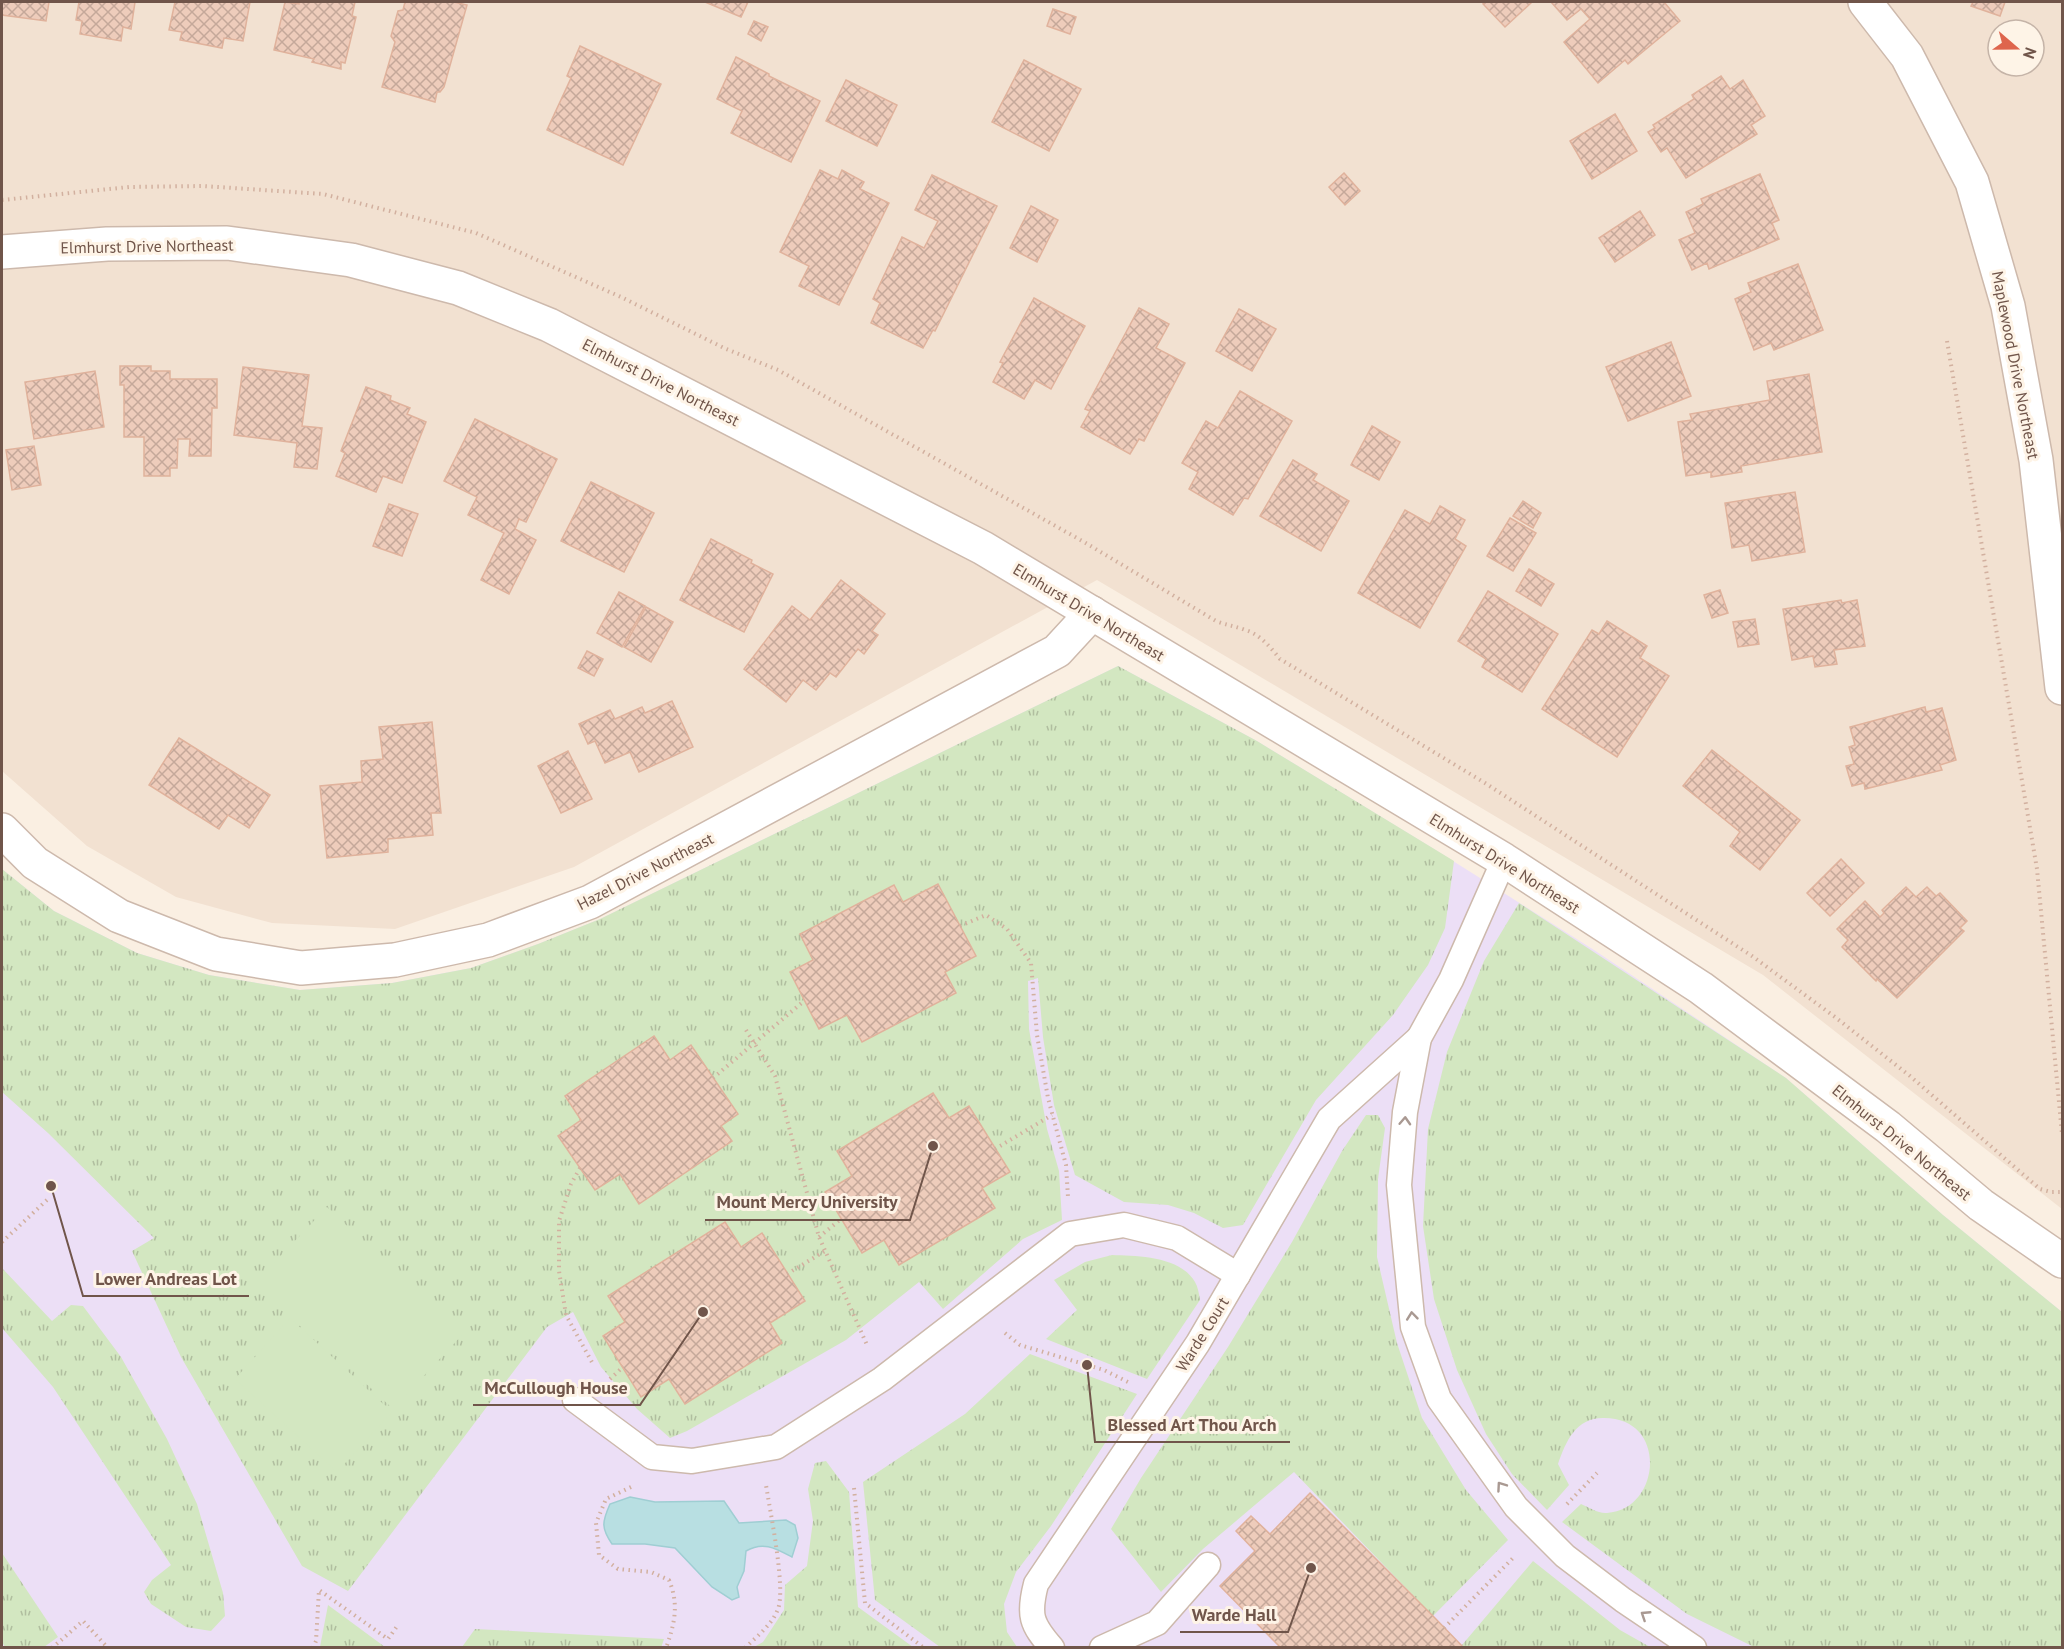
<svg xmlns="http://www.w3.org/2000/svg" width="2064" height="1649" font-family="'PT Sans',sans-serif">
  <defs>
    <pattern id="grass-tufts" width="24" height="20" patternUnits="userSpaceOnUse" patternTransform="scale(1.5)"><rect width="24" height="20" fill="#d3e7c1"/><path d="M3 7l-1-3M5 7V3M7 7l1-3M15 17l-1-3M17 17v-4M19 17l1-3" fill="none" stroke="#b0be9f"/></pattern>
    <pattern id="building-cross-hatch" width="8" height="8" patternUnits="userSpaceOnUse" patternTransform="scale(1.5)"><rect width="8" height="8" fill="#ecb"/><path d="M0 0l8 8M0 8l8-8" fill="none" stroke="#c5a89a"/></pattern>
  </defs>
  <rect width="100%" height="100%" fill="#faefe2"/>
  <path fill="#f2e1d1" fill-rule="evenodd" d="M2,2H2062V1209L1763,975L1097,580L574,867L395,929L272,923L176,897L87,846L2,771ZM1998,30H2034V66H1998Z"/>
  <polygon fill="#ecdff6" points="1118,666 1257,741 1434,849 1594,950 1786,1078 1943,1215 2062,1312 2062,1647 2,1647 2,869 54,911 137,953 209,975 300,990 392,983 471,968 538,944 600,919"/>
  <g fill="url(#grass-tufts)">
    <polygon points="1118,666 1257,741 1454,861 1445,928 1428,965 1393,1015 1316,1100 1243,1225 1223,1228 1194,1213 1168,1205 1124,1202 1075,1175 1054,1105 1043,1037 1038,978 1028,981 1029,1029 1047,1129 1059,1171 1062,1220 1023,1239 943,1309 919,1282 846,1340 687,1431 670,1438 637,1409 601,1367 573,1312 547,1327 348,1591 302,1566 181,1357 132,1251 154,1238 48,1133 2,1092 2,869 54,911 137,953 209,975 300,990 392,983 471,968 538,944 600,919"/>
    <path d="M1519,903L1786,1078L1943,1215L2062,1312V1647H1754L1687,1614L1562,1522L1581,1504C1588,1507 1599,1514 1607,1513C1661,1510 1669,1417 1603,1418C1576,1418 1566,1441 1558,1464L1569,1485L1547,1510L1512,1474L1486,1434L1457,1370L1434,1299L1423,1226L1428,1129L1447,1052L1484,961Z"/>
    <polygon points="1366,1115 1378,1115 1385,1128 1378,1179 1377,1257 1397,1343 1422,1418 1466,1490 1508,1540 1433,1616 1294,1472 1203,1549 1161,1592 1111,1529 1141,1478 1228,1347 1292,1242 1342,1151"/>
    <path d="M1112,1255C1138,1256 1180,1256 1195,1282C1198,1287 1199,1294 1200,1300L1147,1379L1046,1339L1077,1310L1054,1280L1085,1262Z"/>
    <polygon points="2,1268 52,1321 71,1305 83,1306 121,1357 167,1439 197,1504 223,1593 225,1616 211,1631 186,1627 151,1604 144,1592 152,1580 171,1565 53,1387 2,1328"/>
    <polygon points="1030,1354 1137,1394 1051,1526 1016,1572 1004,1604 1007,1632 1017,1647 940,1647 875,1600 863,1482 965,1414"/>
    <polygon points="826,1461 849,1492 858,1607 913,1647 754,1647 763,1642 784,1610 785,1585 807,1566 813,1521 808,1489 815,1463"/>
    <polygon points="2,1553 58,1637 44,1647 5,1647 2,1642"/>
    <polygon points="1533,1561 1620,1630 1650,1647 1464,1647 1462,1645"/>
    <polygon points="328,1605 385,1647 320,1647"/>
    <polygon points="475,1629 664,1639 661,1648 462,1647"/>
  </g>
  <g fill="#d3e7c1">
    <polygon points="327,1207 462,1335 393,1409 257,1281"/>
    <polygon points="290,1318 392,1412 337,1472 235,1379"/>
  </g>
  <path fill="#b8dfe2" stroke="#9fced3" stroke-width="1.5" d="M630,1497L655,1502L724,1501L739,1523L786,1520L795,1525L798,1538L792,1557C775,1548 763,1541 746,1551L744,1571L737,1587L739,1597L732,1600L712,1587L675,1548L645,1544H612C601,1528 602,1522 610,1504Z"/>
  <g fill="url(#building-cross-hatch)" stroke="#e0b29c" stroke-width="1.5">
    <polygon points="2,2 49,2 46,21 2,15"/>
    <polygon points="79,2 135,2 131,29 123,27 121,41 80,34 82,21 76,20"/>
    <polygon points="175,2 250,2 243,41 224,38 222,48 180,40 182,32 169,30"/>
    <polygon points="285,2 299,4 299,2 355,2 352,16 356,17 345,63 341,62 341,69 312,62 314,59 274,50"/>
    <polygon points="405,2 454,2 467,5 444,87 440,92 437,92 435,102 382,87 395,42 391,36 398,11 403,10"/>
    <polygon points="705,2 748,2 741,17"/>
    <polygon points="1486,2 1532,2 1505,27 1483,4"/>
    <polygon points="1551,2 1664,2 1680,21 1628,64 1625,60 1598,83 1564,42 1590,19 1581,9 1567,20"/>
    <polygon points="1973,2 2005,2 2000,16 1971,6"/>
    <polygon points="1053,9 1076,17 1070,34 1047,26"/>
    <polygon points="754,21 768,27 761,41 748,34"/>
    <polygon points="580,46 661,84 623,165 547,130 571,78 567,76"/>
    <polygon points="736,57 769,74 769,76 820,101 791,162 731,133 742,111 717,99"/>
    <polygon points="1024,60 1081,89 1049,151 992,122"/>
    <polygon points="1721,76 1730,89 1743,80 1765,116 1751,125 1757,134 1686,178 1667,148 1661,152 1648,132 1655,128 1653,125 1694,99 1692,95"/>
    <polygon points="846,80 897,105 877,146 826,121"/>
    <polygon points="1615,114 1637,151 1592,179 1570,141"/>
    <polygon points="820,170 838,179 842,170 864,182 860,189 889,203 839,305 799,286 809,266 780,252"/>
    <polygon points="1344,173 1360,191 1345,205 1329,187"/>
    <polygon points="1760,174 1779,220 1772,223 1779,239 1709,269 1707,263 1692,270 1679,240 1695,233 1686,212 1703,204 1701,199"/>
    <polygon points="932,175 997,206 935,331 933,330 923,348 871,323 880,303 873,299 902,237 924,248 938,221 915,210"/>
    <polygon points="1031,206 1058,220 1037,262 1010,248"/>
    <polygon points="1640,211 1655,235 1615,262 1599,238"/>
    <polygon points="1798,264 1823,330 1774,350 1771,343 1754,350 1735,299 1751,292 1748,283"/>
    <polygon points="1034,298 1085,326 1051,389 1035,380 1024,399 993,382 1003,363 1000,362"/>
    <polygon points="1139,308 1169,324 1156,348 1185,363 1144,441 1139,439 1130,454 1081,427 1090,411 1085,409"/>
    <polygon points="1239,309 1276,329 1252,371 1216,351"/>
    <polygon points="1671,342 1691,396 1628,421 1606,367"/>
    <polygon points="120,366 151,366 151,371 170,371 170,379 217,379 217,408 212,408 211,456 189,456 190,439 178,439 177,468 170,468 170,476 144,476 144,437 124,437 124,385 120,385"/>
    <polygon points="243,367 309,375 302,426 322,428 317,469 294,467 297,443 234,435"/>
    <polygon points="95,371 104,427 34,439 25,382"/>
    <polygon points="1809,374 1822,452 1741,466 1742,472 1711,477 1711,472 1686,476 1678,422 1692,420 1690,414 1770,400 1767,381"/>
    <polygon points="366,387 391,396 390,400 410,408 407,414 426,422 402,483 383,476 376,492 336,476 345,453 341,451"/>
    <polygon points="1240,391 1292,421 1248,499 1244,498 1233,515 1189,489 1198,472 1182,463 1206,421 1218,428"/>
    <polygon points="475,419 557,459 526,522 519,519 515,529 536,540 509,594 481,580 504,533 468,515 477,497 444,481"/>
    <polygon points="1372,426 1400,442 1379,480 1351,465"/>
    <polygon points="34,446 41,485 12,490 6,450"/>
    <polygon points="1293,460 1317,474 1313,480 1349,501 1321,551 1260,516"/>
    <polygon points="591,482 654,513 624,572 561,541"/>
    <polygon points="1795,492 1805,552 1752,561 1749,545 1732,548 1725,503"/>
    <polygon points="1523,501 1541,513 1533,528 1513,516"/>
    <polygon points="389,504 418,514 402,556 373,546"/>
    <polygon points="1440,506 1465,520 1455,539 1466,546 1420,628 1358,593 1405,510 1430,524"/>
    <polygon points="1510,518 1536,533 1513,571 1487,556"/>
    <polygon points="711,539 752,560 751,563 773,574 744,632 680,600"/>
    <polygon points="1529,569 1554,584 1541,606 1516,591"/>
    <polygon points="841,580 885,614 872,631 878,635 864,654 858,649 836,677 830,673 816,690 803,680 786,702 744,669 792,606 810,620"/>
    <polygon points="1720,590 1728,613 1712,618 1704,595"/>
    <polygon points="1488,591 1558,634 1522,692 1482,667 1486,659 1458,641"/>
    <polygon points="619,592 645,606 622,647 597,633"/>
    <polygon points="1841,600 1842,603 1857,600 1865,646 1834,650 1837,664 1815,667 1813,656 1792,660 1783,609"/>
    <polygon points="646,607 673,622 651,662 624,647"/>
    <polygon points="1755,619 1759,644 1738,647 1733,622"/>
    <polygon points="1607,621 1647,646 1640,658 1669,676 1617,757 1542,709 1592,630 1599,634"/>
    <polygon points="587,651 603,659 594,676 578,668"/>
    <polygon points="672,701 693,747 639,772 630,752 605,763 595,741 588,744 579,724 610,710 615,719 642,707 645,713"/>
    <polygon points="1925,707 1926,712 1942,708 1956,760 1940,765 1942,770 1865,789 1864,783 1852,786 1846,766 1854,764 1849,747 1855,745 1850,727"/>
    <polygon points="432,722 441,813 431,813 433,835 388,839 388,852 327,858 320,786 362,782 361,761 383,759 379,727"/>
    <polygon points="179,738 270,795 249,828 228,815 219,829 149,785"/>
    <polygon points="1712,750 1800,820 1760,870 1730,846 1740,832 1683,786"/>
    <polygon points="568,751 592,799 561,813 538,766"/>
    <polygon points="1841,859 1864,883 1830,916 1807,893"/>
    <polygon points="938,884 976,956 945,972 956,993 862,1042 847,1015 819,1029 790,972 813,960 800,934 894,885 903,902"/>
    <polygon points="1906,887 1916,897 1927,887 1936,896 1940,893 1967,921 1960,928 1964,931 1897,998 1877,979 1876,981 1842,947 1848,940 1837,929 1865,901 1880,917 1884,913 1882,910"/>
    <polygon points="654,1036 670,1060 691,1045 738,1114 721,1126 732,1141 639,1204 620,1174 595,1190 558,1136 581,1120 565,1096"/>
    <polygon points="933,1093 949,1118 969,1106 1010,1172 982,1188 995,1208 899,1265 884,1240 862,1253 825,1192 852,1176 837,1151"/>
    <polygon points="725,1222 741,1247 762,1233 805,1301 770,1323 782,1343 685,1404 669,1379 641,1397 603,1336 625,1322 608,1296"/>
    <polygon points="1310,1493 1433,1616 1464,1648 1281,1648 1220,1586 1255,1551 1236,1531 1251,1516 1270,1534"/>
  </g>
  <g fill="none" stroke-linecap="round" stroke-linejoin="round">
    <defs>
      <g id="lane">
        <polyline points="1504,860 1451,980 1419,1038 1405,1112 1399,1185 1413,1327 1439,1399 1516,1507 1565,1556 1623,1600 1694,1648"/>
        <polyline points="575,1400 652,1457 692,1461 776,1447 882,1379 1070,1234 1124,1225 1177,1238 1238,1275"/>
        <path d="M1052,1648C1031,1624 1028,1615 1036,1584L1198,1343L1329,1119L1419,1038"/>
        <polyline points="1102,1648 1157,1623 1208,1565"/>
      </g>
      <g id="street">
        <polyline points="1865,2 1907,56 1972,182 2008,306 2036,460 2062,688"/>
        <polyline points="2,252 107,244 227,243 351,260 458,288 549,325 983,548 1504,860 1701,988 1888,1127 1981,1205 2062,1261"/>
        <polyline points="2,830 35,863 119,916 216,954 301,968 395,960 488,940 590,902 1057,651 1092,613"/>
      </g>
    </defs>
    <use href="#lane" stroke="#cdb9ac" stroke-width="27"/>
    <use href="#street" stroke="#cdb9ac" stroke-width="36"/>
    <g stroke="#d2b09f" stroke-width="4" stroke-dasharray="1.5 4.5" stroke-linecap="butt">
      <path d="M2,200L129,187L203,186L323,194L476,233L621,297L724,348L778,370L1084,542L1216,621C1226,625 1235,626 1245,630C1260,634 1270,647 1280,659L1485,783L1752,956L1835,1017L1910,1076L2040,1189L2051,1192H2062"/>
      <polyline points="1947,341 2037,869 2062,1134"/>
      <polyline points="960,926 986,915 1007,929 1031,963 1037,1035 1048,1098 1066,1165 1068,1197"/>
      <polyline points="746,1030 775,1076 819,1237 867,1345"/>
      <polyline points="713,1078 804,1001"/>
      <polyline points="995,1149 1052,1115"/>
      <polyline points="580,1168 571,1184 559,1221 559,1271 566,1315 594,1366"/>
      <polyline points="819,1237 841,1219"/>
      <polyline points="2,1242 47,1200"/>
      <polyline points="787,1274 825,1251"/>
      <polyline points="1005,1333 1020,1345 1104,1370 1128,1382"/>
      <polyline points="610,1379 623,1367"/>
      <path d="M631,1487L606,1499L596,1523L599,1555L618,1569L651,1572L669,1580C679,1604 675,1623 666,1648"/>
      <polyline points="854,1488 865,1603 924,1648"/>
      <polyline points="1567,1504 1597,1473"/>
      <polyline points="1444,1628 1513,1558"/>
      <polyline points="52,1648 83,1621 108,1648"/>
      <polyline points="313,1648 316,1641 319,1590 388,1639 398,1625"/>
      <path d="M745,1648C757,1636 772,1625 778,1609C786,1588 770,1511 766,1485"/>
    </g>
    <use href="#lane" stroke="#fff" stroke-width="24"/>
    <use href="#street" stroke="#fff" stroke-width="33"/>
  </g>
  <defs><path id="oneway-chevron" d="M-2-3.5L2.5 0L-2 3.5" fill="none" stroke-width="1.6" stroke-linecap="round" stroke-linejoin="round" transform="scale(1.5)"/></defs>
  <g stroke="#a99992">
    <use href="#oneway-chevron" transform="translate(1405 1121) rotate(-87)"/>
    <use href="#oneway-chevron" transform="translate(1412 1316) rotate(-96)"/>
    <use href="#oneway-chevron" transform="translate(1501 1486) rotate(-125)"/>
    <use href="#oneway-chevron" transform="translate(1645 1615) rotate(-147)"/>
  </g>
  <g text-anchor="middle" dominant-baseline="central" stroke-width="6" stroke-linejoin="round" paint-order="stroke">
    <g font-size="16" fill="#70554a" stroke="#fef4e7">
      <text transform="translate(147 246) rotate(-1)">Elmhurst Drive Northeast</text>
      <text transform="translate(2016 365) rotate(79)">Maplewood Drive Northeast</text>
      <text transform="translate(661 382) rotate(27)">Elmhurst Drive Northeast</text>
      <text transform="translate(1089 612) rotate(31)">Elmhurst Drive Northeast</text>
      <text transform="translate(1505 863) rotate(32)">Elmhurst Drive Northeast</text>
      <text transform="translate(645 871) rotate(-27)">Hazel Drive Northeast</text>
      <text transform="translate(1902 1142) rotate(39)">Elmhurst Drive Northeast</text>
      <text transform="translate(1202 1334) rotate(-58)">Warde Court</text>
    </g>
  </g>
  <path fill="none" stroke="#70554a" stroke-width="2" d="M933 1146L910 1220H705M51 1186L83 1296H249M703 1312L640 1405H473M1087 1365L1095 1442H1290M1311 1568L1288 1632H1180"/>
  <g fill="#70554a" stroke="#fef4e7" stroke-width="2">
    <circle cx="933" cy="1146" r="6"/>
    <circle cx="51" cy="1186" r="6"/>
    <circle cx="703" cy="1312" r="6"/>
    <circle cx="1087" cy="1365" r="6"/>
    <circle cx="1311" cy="1568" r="6"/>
  </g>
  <g font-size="18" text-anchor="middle" font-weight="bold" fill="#70554a" stroke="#fef4e7" stroke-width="6" stroke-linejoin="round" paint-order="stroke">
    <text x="807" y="1208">Mount Mercy University</text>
    <text x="166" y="1285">Lower Andreas Lot</text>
    <text x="556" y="1394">McCullough House</text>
    <text x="1192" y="1431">Blessed Art Thou Arch</text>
    <text x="1234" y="1621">Warde Hall</text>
  </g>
  <rect width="2064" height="1649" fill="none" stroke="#70554a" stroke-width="6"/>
  <g transform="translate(2016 48) rotate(110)"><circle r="28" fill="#fef4e7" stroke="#c5b4a8" stroke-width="1.5"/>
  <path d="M0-4.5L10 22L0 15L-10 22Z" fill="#de654d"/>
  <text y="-9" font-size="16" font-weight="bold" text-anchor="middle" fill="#70554a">N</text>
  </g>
</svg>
